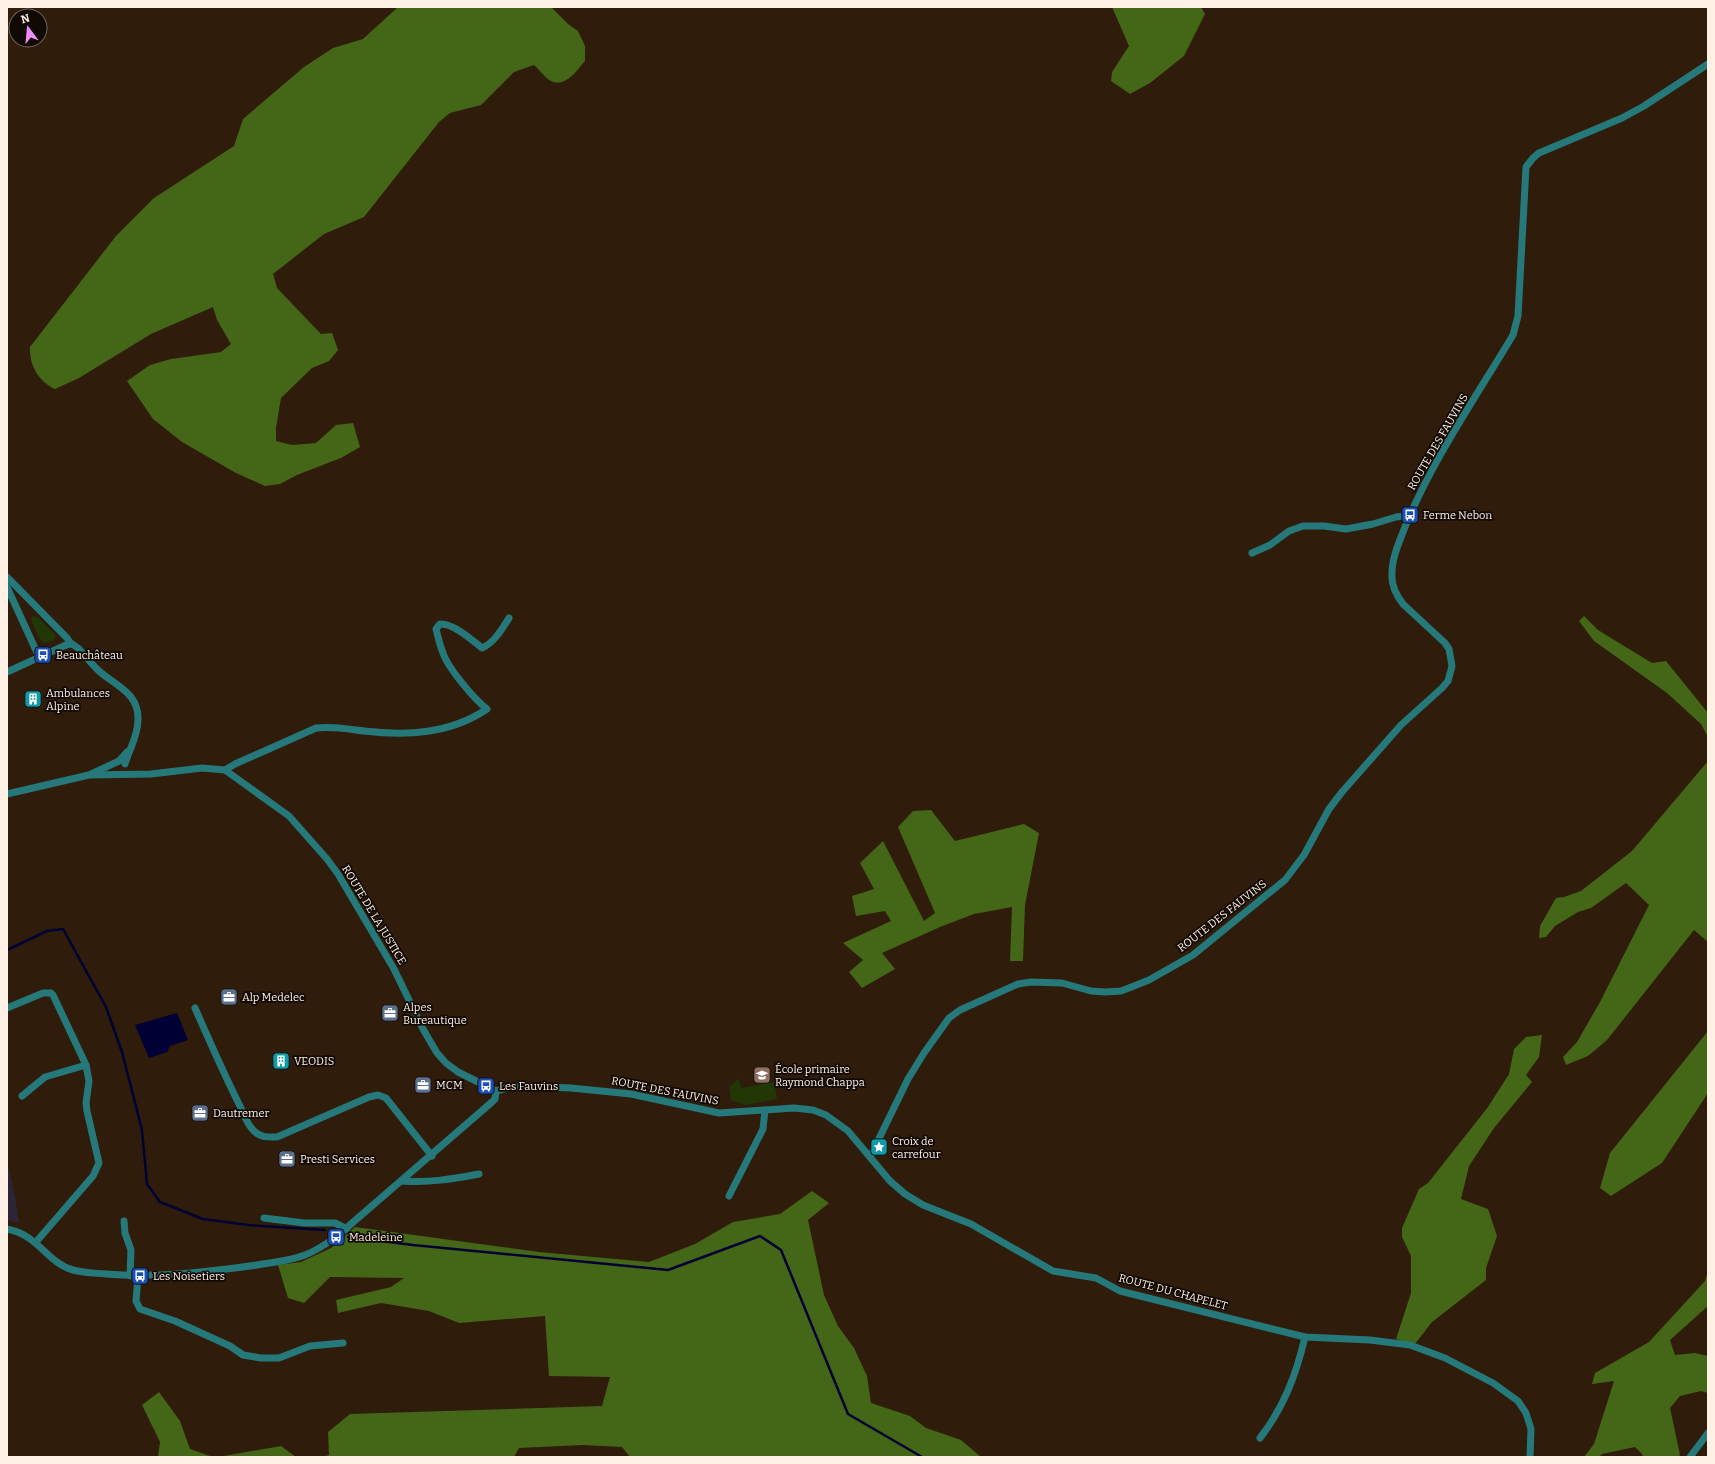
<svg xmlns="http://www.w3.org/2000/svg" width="1715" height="1464" font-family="Bitter,serif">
  <rect width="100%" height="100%" fill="#2f1c0a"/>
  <polygon fill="#2b2535" points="7,1159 16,1202 19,1223 7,1220"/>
  <g fill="#223706">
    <polygon points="33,616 38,617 56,636 53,641 43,643 39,638 31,620"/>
    <polygon points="739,1078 741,1088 774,1082 777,1099 746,1105 731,1100 729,1087"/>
  </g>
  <g fill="#446617">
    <path d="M398,7H551L568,24L578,31L585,46V61C577,70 566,88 551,81C545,78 540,70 534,65L514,72L481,105L450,113L439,122L364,217L324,234L273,274L277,288L321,334L332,333L338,350L329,361L312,368L281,398L276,428V441L292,445L316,443L336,425L353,423L360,447L341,458L297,475L280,484L265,486L236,473L182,442L153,419L127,381L150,365L171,359L221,352L231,344L217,320L213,307L151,334L79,378L55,389C39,382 29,365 30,347L116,236L154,198L234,146L243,119L304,67L333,48L363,39Z"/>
    <polygon points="1112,7 1201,7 1205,14 1184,56 1150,83 1130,94 1111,81 1112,72 1129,46"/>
    <polygon points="1584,616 1598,630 1652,663 1666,661 1708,713 1708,737 1701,724 1667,693 1594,641 1579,621"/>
    <polygon points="1708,761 1708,942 1694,930 1607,1040 1588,1056 1566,1065 1563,1057 1577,1042 1600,1002 1649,905 1626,883 1591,908 1578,912 1555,926 1546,937 1539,938 1540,926 1556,898 1564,897 1581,891 1632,851"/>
    <polygon points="931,810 955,841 1024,824 1039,833 1025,905 1023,961 1010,961 1012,907 974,914 940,927 882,953 895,969 862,988 849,972 863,960 843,943 891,921 885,911 856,916 852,896 874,889 860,863 883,841 924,921 935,913 898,827 913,811"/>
    <polygon points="1708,1031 1708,1093 1662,1163 1611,1196 1600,1188 1610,1153"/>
    <polygon points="1542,1035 1539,1057 1526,1075 1532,1082 1494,1128 1469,1166 1461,1199 1488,1209 1497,1236 1486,1268 1486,1280 1432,1322 1415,1344 1396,1339 1411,1293 1411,1256 1402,1237 1402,1228 1419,1189 1428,1183 1488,1107 1509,1074 1514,1049 1526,1037"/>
    <polygon points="812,1191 829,1203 808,1220 824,1295 838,1326 854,1348 867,1376 871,1403 910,1416 926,1428 961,1440 981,1457 630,1457 622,1447 582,1445 519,1448 514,1457 322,1457 329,1455 328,1432 350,1414 602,1406 610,1377 549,1376 545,1316 459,1323 429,1311 381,1303 338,1313 336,1300 391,1287 404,1278 330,1277 304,1303 288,1298 278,1265 301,1262 331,1248 355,1227 539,1252 649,1262 695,1244 733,1222 780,1214"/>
    <polygon points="1708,1270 1708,1306 1670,1340 1675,1355 1695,1353 1708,1356 1708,1393 1701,1391 1680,1396 1670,1408 1680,1455 1678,1457 1643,1457 1642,1454 1635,1447 1602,1454 1599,1457 1584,1457 1594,1444 1614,1381 1592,1384 1595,1373 1649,1342 1705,1281"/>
    <polygon points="159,1392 180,1421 190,1449 213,1457 158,1457 160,1442 142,1405"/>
    <polygon points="281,1446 296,1457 218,1457"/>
  </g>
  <polygon fill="#000034" points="177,1013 188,1040 170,1046 167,1052 149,1058 135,1025"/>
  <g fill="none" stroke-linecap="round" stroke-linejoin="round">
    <g stroke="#000034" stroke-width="2.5">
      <polyline points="7,950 47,931 63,929 106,1007 122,1052 142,1130 147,1184 160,1202 203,1219 248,1225 325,1230"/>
      <polyline points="348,1237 413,1245 668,1270 760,1236 781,1250 848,1414 922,1457"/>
    </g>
    <g stroke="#26797b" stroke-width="7">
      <polyline points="1252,553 1270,545 1289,531 1303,526 1324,526 1346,529 1373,524 1396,517 1410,515"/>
      <path d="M7,577L67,638C70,644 73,644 78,648C85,655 91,664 99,671C116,686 139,693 138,720C138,736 129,750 125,764"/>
      <polyline points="7,587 39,657"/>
      <polyline points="7,672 66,645 71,644"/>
      <path d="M225,770L235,764L316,728C332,726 348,729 364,731C407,736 450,734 487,709C474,699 448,668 443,653C440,646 438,637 436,629L440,624C453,623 472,640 482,648C494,643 502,629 509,618"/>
      <polyline points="91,774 119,761 127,752"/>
      <polyline points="7,794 89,775 151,774 202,768 225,770 289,816 327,859 338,874 394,969 423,1029 437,1053 446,1063 458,1072 496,1091"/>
      <polyline points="7,1008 43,993 51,993 53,995 86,1065 89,1081 86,1103 87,1111 99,1163 93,1176 36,1242"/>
      <path d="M195,1008C209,1040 223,1072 239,1104C243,1112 247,1125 254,1131C261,1138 268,1137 277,1137L369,1097L378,1095L386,1098L432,1156"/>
      <polyline points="496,1091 507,1088 522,1086 571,1088 631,1094 719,1113 794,1108 813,1110 826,1115 848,1131 890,1181 905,1194 923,1205 971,1224 1053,1271 1096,1278 1120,1291 1305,1337 1370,1340 1410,1345 1445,1358 1493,1383 1518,1401 1526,1413 1531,1429 1530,1457"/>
      <polyline points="22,1096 45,1077 86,1065"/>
      <path d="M870,1157L908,1079L924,1053L949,1018L960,1010L1018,984L1031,982L1062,983L1091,991L1105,992L1121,991L1134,986L1149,980L1193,955L1285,880L1304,855L1329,809L1342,792L1401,725L1442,688L1448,681L1452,666L1449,649L1445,643L1403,604C1396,595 1391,584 1392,573C1392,559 1398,545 1403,532C1429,465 1476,397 1513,335L1518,316L1526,167L1533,158L1539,153L1622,118L1644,106L1708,64"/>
      <path d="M402,1181C429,1183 453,1179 479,1174"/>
      <polyline points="729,1196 763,1129 765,1110"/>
      <polyline points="264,1218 304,1223 335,1223 347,1229"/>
      <polyline points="124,1221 125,1233 131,1250 130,1276"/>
      <path d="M7,1229C39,1235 47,1263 73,1270C84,1273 95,1273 106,1274C157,1278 208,1272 257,1265C273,1262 290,1261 305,1255C316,1251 326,1244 336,1237L492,1102L495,1099L496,1091"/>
      <polyline points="138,1276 136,1301 140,1309 175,1321 230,1346 243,1355 261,1358 279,1358 310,1346 343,1343"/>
      <path d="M1260,1438C1284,1407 1296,1375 1305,1337"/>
      <polyline points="1690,1457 1708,1433"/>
    </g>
  </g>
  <defs>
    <symbol id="bus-square" viewBox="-11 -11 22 22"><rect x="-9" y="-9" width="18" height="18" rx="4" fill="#1a4fb4" stroke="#110903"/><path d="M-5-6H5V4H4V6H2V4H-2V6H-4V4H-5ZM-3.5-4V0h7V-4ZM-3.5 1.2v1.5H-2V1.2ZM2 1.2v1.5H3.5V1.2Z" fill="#fff"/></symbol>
    <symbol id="building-square" viewBox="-11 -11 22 22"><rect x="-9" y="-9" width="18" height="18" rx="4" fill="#0f9aa8" stroke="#110903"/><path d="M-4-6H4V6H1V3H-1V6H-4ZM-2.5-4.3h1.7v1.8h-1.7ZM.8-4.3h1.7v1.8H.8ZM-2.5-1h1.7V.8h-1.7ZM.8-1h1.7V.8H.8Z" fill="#fff"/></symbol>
    <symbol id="office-square" viewBox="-11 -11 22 22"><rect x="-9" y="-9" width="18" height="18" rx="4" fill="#5c6f8a" stroke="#110903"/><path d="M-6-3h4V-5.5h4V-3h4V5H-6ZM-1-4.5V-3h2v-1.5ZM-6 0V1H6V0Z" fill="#fff"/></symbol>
    <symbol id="school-square" viewBox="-11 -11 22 22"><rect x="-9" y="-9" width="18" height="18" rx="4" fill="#8d6e63" stroke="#110903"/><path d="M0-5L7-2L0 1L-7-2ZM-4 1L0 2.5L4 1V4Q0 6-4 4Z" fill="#fff"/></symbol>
    <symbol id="sight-square" viewBox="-11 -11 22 22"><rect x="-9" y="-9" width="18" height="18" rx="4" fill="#0f9aa8" stroke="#110903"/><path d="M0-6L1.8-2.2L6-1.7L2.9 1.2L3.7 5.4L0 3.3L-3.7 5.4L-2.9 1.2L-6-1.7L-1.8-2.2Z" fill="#fff"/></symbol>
  </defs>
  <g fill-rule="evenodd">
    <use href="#bus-square" x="1400" y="505" width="20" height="20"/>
    <use href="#bus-square" x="33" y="645" width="20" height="20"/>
    <use href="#building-square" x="23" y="689" width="20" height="20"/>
    <use href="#office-square" x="219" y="987" width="20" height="20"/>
    <use href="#office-square" x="380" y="1003" width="20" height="20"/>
    <use href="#building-square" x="271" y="1051" width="20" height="20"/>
    <use href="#school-square" x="752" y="1065" width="20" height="20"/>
    <use href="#office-square" x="413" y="1075" width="20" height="20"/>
    <use href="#bus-square" x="476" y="1076" width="20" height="20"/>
    <use href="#office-square" x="190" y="1103" width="20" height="20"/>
    <use href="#sight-square" x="869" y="1137" width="20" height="20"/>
    <use href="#office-square" x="277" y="1149" width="20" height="20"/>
    <use href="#bus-square" x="326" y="1227" width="20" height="20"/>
    <use href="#bus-square" x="130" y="1266" width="20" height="20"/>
  </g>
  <g text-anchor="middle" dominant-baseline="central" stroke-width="3.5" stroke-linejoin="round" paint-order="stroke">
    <g font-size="11" fill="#fef0e5" stroke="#110903">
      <text transform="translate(1438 442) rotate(-60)">ROUTE DES FAUVINS</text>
      <text transform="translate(374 915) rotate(59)">ROUTE DE LA JUSTICE</text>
      <text transform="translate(1222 916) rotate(-38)">ROUTE DES FAUVINS</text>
      <text transform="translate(665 1091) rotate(11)">ROUTE DES FAUVINS</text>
      <text transform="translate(1173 1292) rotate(15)">ROUTE DU CHAPELET</text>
    </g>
    <g font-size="11" fill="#fef0e5" stroke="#110903" text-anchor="start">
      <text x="1423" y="515">Ferme Nebon</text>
      <text x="56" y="655">Beauchâteau</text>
      <text x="46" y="693">Ambulances<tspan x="46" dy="13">Alpine</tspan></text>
      <text x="242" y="997">Alp Medelec</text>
      <text x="403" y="1007">Alpes<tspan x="403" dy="13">Bureautique</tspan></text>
      <text x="294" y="1061">VEODIS</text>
      <text x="775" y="1069">École primaire<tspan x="775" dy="13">Raymond Chappa</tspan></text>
      <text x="436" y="1085">MCM</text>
      <text x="499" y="1086">Les Fauvins</text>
      <text x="213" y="1113">Dautremer</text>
      <text x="892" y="1141">Croix de<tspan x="892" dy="13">carrefour</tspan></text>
      <text x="300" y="1159">Presti Services</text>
      <text x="349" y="1237">Madeleine</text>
      <text x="153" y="1276">Les Noisetiers</text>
    </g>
  </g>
  <rect width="1715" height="1464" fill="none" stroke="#fef0e5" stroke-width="16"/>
  <g transform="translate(28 28) rotate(344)"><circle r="19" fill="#110903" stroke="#70655d"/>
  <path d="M0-3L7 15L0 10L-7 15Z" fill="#ed8cfa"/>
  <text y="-6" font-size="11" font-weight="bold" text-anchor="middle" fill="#fef0e5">N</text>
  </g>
</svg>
